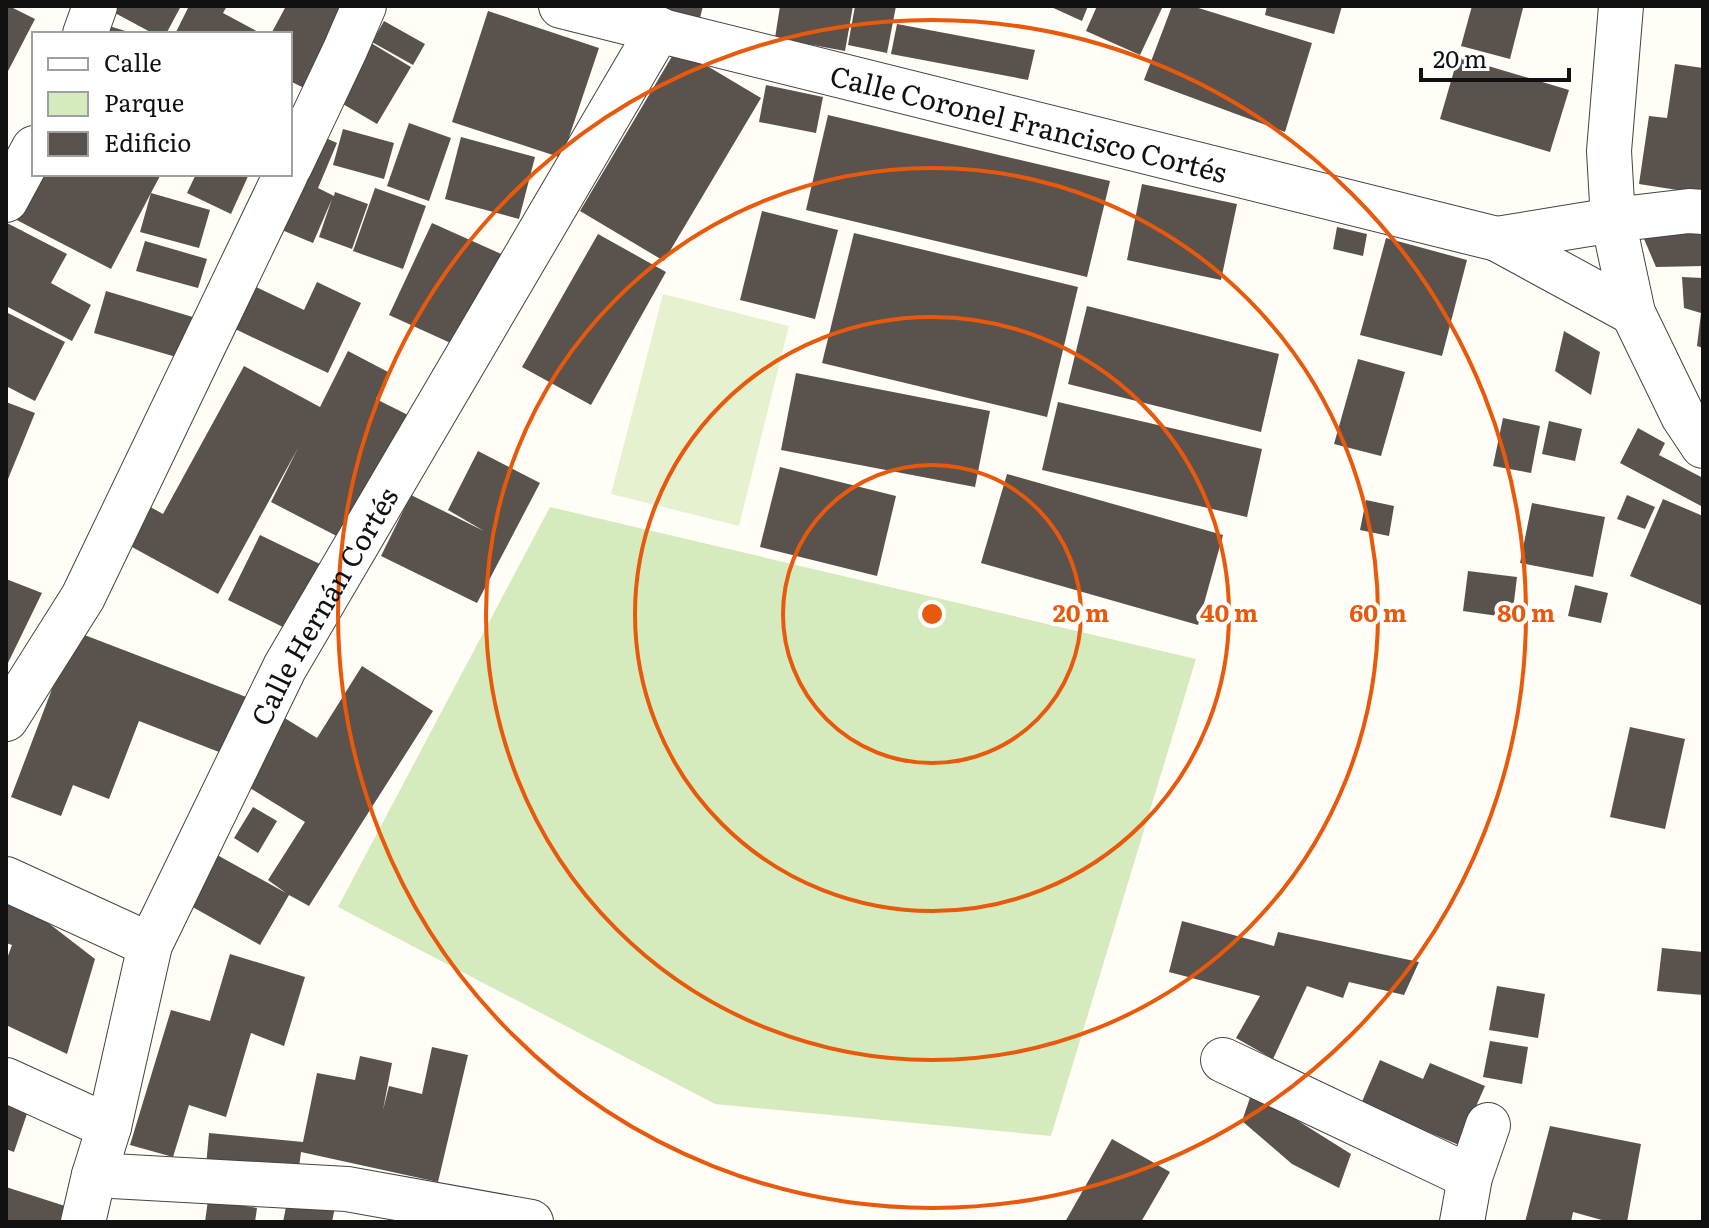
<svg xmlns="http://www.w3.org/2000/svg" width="1709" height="1228" font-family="Literata,serif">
  <rect width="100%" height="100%" fill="#fffdf5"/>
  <polygon fill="#d5ebbd" points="550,507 1196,659 1051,1136 715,1104 338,907"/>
  <polygon fill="#e6f2cf" points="663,294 789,326 739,526 611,494"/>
  <g fill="#5a524d">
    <polygon points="6,6 9,6 35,19 6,75"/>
    <polygon points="102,6 181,6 166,34 154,34"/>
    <polygon points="189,6 227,6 223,13 262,34 175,34"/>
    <polygon points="286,6 363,6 318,95 290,81 290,34 271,34"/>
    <polygon points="633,6 703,6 699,22"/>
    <polygon points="780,6 853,6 845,51 775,38"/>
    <polygon points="855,6 896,6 887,53 848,45"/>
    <polygon points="1049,6 1088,6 1082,21"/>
    <polygon points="1097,6 1163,6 1140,55 1086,31"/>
    <polygon points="1172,6 1192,6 1312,43 1285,132 1144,80"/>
    <polygon points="1267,6 1342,6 1334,34 1265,15"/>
    <polygon points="1472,6 1517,6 1523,8 1510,59 1461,46"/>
    <polygon points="488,11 599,48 562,158 452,122"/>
    <polygon points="384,21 425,44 413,65 372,42"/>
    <polygon points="96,22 132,33 132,34 92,34"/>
    <polygon points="897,24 1035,50 1028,80 891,54"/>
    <polygon points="371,43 411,67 377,124 336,100"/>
    <polygon points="677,48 761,98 664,261 580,211"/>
    <polygon points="1458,57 1569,90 1550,152 1440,119"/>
    <polygon points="1675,64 1703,68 1703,194 1639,184 1649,116 1667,118"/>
    <polygon points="766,85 823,97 816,133 759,122"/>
    <polygon points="828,115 1110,181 1087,277 806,210"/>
    <polygon points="409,123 451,138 429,201 387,186"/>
    <polygon points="343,129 394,143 384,179 333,165"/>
    <polygon points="319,135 337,143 318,188 334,196 335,192 368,204 352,249 319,237 332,199 313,243 277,228"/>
    <polygon points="461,137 535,157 519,219 445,199"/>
    <polygon points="34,174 161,174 111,269 9,216"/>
    <polygon points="196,174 249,174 231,214 187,193"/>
    <polygon points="1142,184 1237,204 1221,280 1127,260"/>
    <polygon points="375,188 426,206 403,269 353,251"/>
    <polygon points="151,193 210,210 199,248 140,232"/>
    <polygon points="762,211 838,230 815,319 740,300"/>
    <polygon points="7,223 67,254 51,283 91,305 72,341 6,306"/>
    <polygon points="432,223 508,257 466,350 389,315"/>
    <polygon points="1638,225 1703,229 1703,266 1656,267"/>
    <polygon points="1337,227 1367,234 1363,256 1333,249"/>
    <polygon points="854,233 1078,287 1047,417 822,363"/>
    <polygon points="598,234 666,272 591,405 522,367"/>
    <polygon points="1386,238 1467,260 1442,356 1360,335"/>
    <polygon points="145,241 207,259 198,288 136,271"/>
    <polygon points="1682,277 1703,278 1703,348 1697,346 1701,313 1684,308"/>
    <polygon points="317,282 361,303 328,373 233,328 254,286 304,310"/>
    <polygon points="106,291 196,318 183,359 94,333"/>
    <polygon points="1087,306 1279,354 1261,432 1068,384"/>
    <polygon points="6,312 65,342 35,401 6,386"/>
    <polygon points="1564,331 1600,352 1591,395 1555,371"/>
    <polygon points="348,351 390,373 376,399 416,419 352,544 271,502 298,448 218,594 121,541 143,503 163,514 244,366 320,407"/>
    <polygon points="1358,359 1405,372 1381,456 1334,444"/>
    <polygon points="796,373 990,411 975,487 781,450"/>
    <polygon points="6,402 35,413 6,484"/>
    <polygon points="1058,402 1262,449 1247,517 1042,470"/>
    <polygon points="1503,418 1540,426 1531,473 1493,466"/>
    <polygon points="1549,421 1582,429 1575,461 1542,454"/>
    <polygon points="1638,428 1665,443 1659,455 1703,478 1703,507 1620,463"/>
    <polygon points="478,451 540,483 477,603 381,556 411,495 484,531 448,510"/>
    <polygon points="780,467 896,496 877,576 760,547"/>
    <polygon points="1007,474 1223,535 1198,625 981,563"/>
    <polygon points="1627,495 1655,507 1645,529 1617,519"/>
    <polygon points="1663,499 1703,516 1703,606 1630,576"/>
    <polygon points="1366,500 1394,506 1389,536 1360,530"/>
    <polygon points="1532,503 1605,517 1593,577 1520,563"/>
    <polygon points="260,535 326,567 293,632 228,600"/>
    <polygon points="1468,571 1517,577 1512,618 1463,611"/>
    <polygon points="6,579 42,593 6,667"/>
    <polygon points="1575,585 1608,593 1601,623 1568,616"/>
    <polygon points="74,631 254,700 232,757 139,721 109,799 73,785 61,816 11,797"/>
    <polygon points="362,666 433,711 309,906 289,895 260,945 182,901 210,851 286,893 268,880 305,822 242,783 283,717 317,738"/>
    <polygon points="1630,727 1685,739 1665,829 1610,817"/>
    <polygon points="253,807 277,821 258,853 234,838"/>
    <polygon points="6,896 25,905 95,959 67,1054 6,1025 6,961 12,945 6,943"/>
    <polygon points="1182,921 1274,946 1278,932 1419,962 1404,995 1349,982 1343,998 1307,986 1273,1059 1236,1038 1260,996 1169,972"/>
    <polygon points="1662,948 1703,952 1703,995 1657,991"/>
    <polygon points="230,954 305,977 284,1046 251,1033 226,1117 189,1105 173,1157 130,1145 171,1010 210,1021"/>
    <polygon points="1497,986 1545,994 1538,1038 1489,1030"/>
    <polygon points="1490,1041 1528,1047 1522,1084 1483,1077"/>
    <polygon points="432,1047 468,1055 438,1182 301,1152 298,1175 206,1166 209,1133 303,1142 317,1073 355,1080 360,1056 392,1063 383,1110 389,1086 422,1094"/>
    <polygon points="1380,1060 1423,1079 1430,1063 1485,1086 1459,1145 1361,1104"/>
    <polygon points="1252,1092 1351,1154 1339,1188 1292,1164 1242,1121"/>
    <polygon points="6,1093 30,1105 14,1152 6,1149"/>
    <polygon points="1550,1126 1641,1144 1627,1222 1609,1222 1573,1212 1571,1222 1525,1222"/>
    <polygon points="1112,1139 1170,1172 1141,1222 1065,1222"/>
    <polygon points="6,1187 65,1206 60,1222 6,1222"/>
    <polygon points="288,1197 335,1207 332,1222 283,1222"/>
    <polygon points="208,1200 257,1208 255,1222 205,1222"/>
  </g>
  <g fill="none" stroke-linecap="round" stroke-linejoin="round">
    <defs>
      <g id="minor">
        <path id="s1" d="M561,6L1497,239L1633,313"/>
        <polyline points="1621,6 1609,151 1613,220 1633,313 1683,416 1703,446"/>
        <polyline points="85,34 95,6"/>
        <polyline points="290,166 345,50 364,6"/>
        <polyline points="6,200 34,148"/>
        <polyline points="1497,239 1613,220 1689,211 1703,212"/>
        <polyline points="6,719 83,597 286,174"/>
        <polyline points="6,879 150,945"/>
        <polyline points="1223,1060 1470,1177"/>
        <polyline points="6,1080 109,1127"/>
        <polyline points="94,1175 347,1189 531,1222"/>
        <path id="s2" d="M83,1222L94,1175L109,1127L150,945L285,667L659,29"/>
        <polyline points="1462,1222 1470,1177 1488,1125"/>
      </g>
    </defs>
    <use href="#minor" stroke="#444" stroke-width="46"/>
    <use href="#minor" stroke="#fff" stroke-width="44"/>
  </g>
  <g fill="none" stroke="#e8590c" stroke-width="4">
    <circle cx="932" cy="614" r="149"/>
    <circle cx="932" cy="614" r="297"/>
    <circle cx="932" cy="614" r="446"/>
    <circle cx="932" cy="614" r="594"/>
  </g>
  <g text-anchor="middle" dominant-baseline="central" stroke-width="8" stroke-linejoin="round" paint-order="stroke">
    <g font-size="28" fill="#111" stroke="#fff">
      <text stroke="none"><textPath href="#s1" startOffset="482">Calle Coronel Francisco Cortés</textPath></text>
      <text stroke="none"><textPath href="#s2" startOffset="666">Calle Hernán Cortés</textPath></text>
    </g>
  </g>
  <circle cx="932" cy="614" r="12" fill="#e8590c" stroke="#fff" stroke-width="4"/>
  <g font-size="24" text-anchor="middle" font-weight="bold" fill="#e8590c" stroke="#fff" stroke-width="8" stroke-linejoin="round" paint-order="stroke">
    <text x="1081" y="622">20 m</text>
    <text x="1229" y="622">40 m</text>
    <text x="1378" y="622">60 m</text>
    <text x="1526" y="622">80 m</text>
  </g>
  <rect width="1709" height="1228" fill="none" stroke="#111111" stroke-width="16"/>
  <rect x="32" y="32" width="260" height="144" fill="#ffffff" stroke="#a0a0a0" stroke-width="2"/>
  <rect x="48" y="58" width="40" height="12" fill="#ffffff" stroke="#a0a0a0" stroke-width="2"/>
  <text x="104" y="72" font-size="24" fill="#111111">Calle</text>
  <rect x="48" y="92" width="40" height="24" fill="#d5ebbd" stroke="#a0a0a0" stroke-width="2"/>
  <text x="104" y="112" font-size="24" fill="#111111">Parque</text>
  <rect x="48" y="132" width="40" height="24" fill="#5a524d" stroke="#a0a0a0" stroke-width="2"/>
  <text x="104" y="152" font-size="24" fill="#111111">Edificio</text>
  <path d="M1421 68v12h148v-12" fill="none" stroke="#111111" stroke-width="4"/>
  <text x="1433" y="68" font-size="24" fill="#111111" stroke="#ffffff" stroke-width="6" paint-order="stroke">20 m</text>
</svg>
